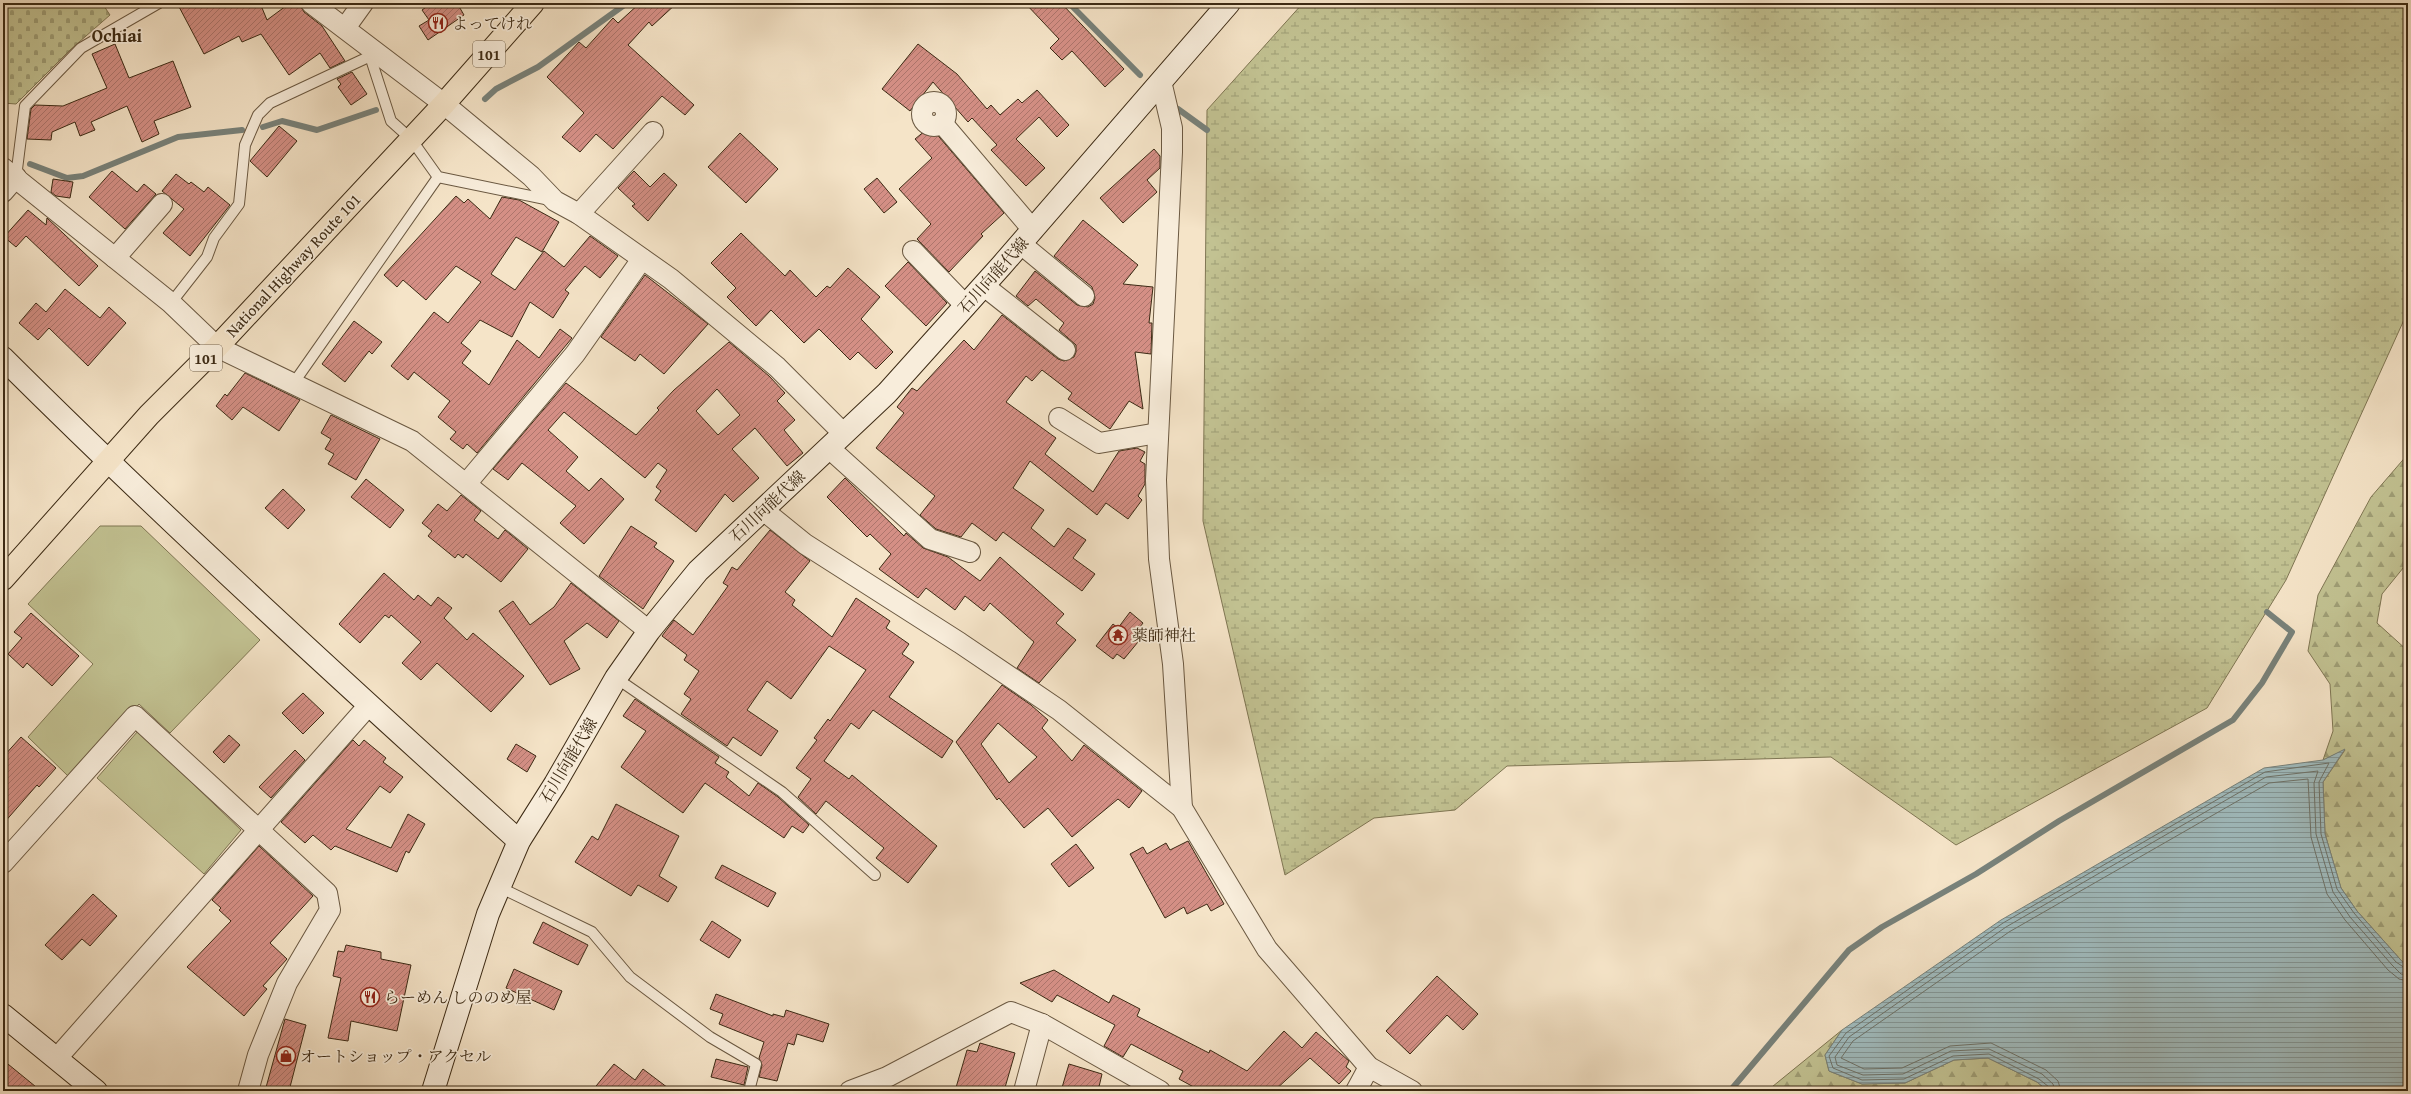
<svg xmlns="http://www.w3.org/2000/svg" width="2411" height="1094" font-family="'Gentium Book Plus','Noto Serif JP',serif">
  <defs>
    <pattern id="forest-firs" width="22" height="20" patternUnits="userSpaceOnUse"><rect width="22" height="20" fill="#c2c292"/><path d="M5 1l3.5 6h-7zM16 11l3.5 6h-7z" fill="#9f9e76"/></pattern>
    <pattern id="wetland-marsh" width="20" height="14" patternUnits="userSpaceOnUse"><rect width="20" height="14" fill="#c2c292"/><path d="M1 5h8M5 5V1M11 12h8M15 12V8" fill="none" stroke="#9f9e76"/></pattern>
    <pattern id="cemetery-stones" width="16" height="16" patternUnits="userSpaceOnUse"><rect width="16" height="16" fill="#c2c292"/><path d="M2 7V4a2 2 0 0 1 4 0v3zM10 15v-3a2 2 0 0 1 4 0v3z" fill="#9f9e76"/></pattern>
    <pattern id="water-rules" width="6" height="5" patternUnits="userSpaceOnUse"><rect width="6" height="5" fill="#a0bcbf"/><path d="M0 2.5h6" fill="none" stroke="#84999a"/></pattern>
    <pattern id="building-hatch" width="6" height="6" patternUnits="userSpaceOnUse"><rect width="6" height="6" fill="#d48f85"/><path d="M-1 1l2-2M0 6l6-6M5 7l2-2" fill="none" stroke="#ad756c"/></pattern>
  </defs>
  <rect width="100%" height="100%" fill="#f5e4c8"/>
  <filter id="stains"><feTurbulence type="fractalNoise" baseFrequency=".005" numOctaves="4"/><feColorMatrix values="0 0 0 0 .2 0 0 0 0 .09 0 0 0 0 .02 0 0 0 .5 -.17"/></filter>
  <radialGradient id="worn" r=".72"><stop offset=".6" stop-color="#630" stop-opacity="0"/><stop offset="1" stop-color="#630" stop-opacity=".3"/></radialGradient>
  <g fill="#c2c292" stroke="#7f7653">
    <polygon points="100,526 141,526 260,640 170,733 139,704 69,777 28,737 93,664 28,604"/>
    <polygon points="138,731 241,830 204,874 97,778"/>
  </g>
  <g fill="url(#forest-firs)" stroke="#7f7653">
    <polygon points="2408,454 2408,562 2382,594 2377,623 2408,651 2408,968 2357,911 2341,888 2325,834 2323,782 2345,750 2323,760 2333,731 2330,684 2308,651 2318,595 2371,497"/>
    <polygon points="1842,1030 1825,1055 1829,1071 1862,1084 1905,1083 1954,1060 1988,1058 2037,1082 2048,1091 1767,1091"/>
  </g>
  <polygon fill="url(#wetland-marsh)" stroke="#7f7653" points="1303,3 2408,3 2408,311 2286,580 2207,708 1956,845 1831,757 1507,766 1455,810 1374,818 1285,875 1203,521 1207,110"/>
  <polygon fill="url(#cemetery-stones)" stroke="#7f7653" points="3,3 102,3 110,15 70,50 16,104 3,103"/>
  <polygon fill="url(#water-rules)" stroke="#78827b" points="2345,749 2323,782 2325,834 2341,888 2357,911 2408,968 2408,1091 2048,1091 2037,1082 1988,1058 1954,1060 1905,1083 1862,1084 1829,1071 1825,1055 1842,1030 2001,920 2264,768 2323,760"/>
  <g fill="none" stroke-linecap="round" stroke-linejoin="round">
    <g stroke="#6e736a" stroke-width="1">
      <polyline points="2050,1091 2049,1087 2039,1079 1989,1054 1953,1056 1904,1079 1862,1080 1833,1068 1829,1056 1846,1033 2003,923 2265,772 2329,763 2319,782 2321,834 2337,889 2354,913 2396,962 2408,970"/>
      <polyline points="2055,1091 2053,1084 2042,1074 1989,1049 1951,1051 1903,1074 1863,1075 1837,1065 1835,1057 1849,1037 2006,927 2266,777 2318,771 2314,783 2316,834 2333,892 2350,917 2392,965 2401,974 2408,975"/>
      <polyline points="2061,1091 2058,1081 2046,1070 1991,1043 1950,1046 1902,1068 1864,1069 1841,1058 1853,1041 2009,932 2269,783 2308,779 2311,837 2327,894 2345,920 2388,970 2399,979 2408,981"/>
    </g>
    <g stroke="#78827b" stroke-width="6">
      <polyline points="1069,3 1140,75"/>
      <polyline points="485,99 496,89 538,67 627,3"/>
      <polyline points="1178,109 1207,130"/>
      <polyline points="263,127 282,121 317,130 376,110"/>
      <polyline points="30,164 67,178 83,176 178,137 242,130"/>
      <polyline points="1730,1091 1849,950 1882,927 1976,874 2059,821 2233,720 2262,683 2292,632 2267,612"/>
    </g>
  </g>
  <g fill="url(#building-hatch)" stroke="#3c2a14" fill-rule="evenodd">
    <polygon points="177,3 260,3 267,20 290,3 299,3 304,12 322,26 345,61 330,68 320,53 289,75 261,34 242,42 239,36 204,54"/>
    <polygon points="432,3 457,3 464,15 428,40 419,26 429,20 422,10"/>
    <polygon points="640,3 677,3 652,26 649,22 628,45 694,105 685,115 662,96 613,149 596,134 580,152 562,137 584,113 547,77 579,42 586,48 613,18 618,23"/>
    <polygon points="1025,3 1061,3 1124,69 1105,87 1072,51 1062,60 1050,48 1059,39"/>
    <polygon points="115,44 129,78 173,61 191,107 154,121 159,134 142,142 127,106 91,122 95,130 80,136 75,122 52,132 51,140 27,139 31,109 35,105 63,106 107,88 92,54"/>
    <polygon points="918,44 957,74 987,109 991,105 1000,115 1018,99 1022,103 1037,90 1069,125 1057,137 1039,117 1016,139 1045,168 1026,186 991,150 997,145 972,118 968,122 933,82 910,111 882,89"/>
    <polygon points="352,72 367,94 351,105 338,87 341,84 337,79"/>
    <polygon points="279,126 297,141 267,177 250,161"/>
    <polygon points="926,130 934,131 1004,213 981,234 983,236 949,272 917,239 931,224 899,189 932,158 915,139"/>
    <polygon points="740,133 778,169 746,203 708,167"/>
    <polygon points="1154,149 1160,156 1160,168 1147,180 1157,192 1123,223 1100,198"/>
    <polygon points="112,171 137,192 144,184 156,194 125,229 89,197"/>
    <polygon points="634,171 650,187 664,173 677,185 648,221 632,206 635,204 618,188"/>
    <polygon points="176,174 189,184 191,182 204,192 208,187 230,205 190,256 163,233 184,209 162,191"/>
    <polygon points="877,178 897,202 884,213 864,189"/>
    <polygon points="53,179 73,182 70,198 56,196 51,192"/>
    <polygon points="456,196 464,203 468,199 490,219 502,197 519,200 559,222 542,252 516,237 491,274 515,290 544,251 564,267 590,236 618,256 600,278 585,266 565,290 569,293 553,318 530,302 512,337 480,320 461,343 471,351 462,363 489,385 517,340 539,358 560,329 572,338 477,453 467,444 463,449 450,439 456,432 438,417 450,401 414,372 408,380 391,366 434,312 448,323 481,282 456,266 426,300 403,280 397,287 384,275"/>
    <polygon points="28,210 46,225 47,218 98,266 79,286 26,236 16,247 4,237"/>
    <polygon points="1083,220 1138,265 1123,284 1153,287 1149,323 1152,323 1151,354 1135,352 1143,409 1129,401 1110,429 1068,399 1072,393 1042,370 1032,381 1026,376 1006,402 1056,438 1045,454 1093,492 1119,451 1137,448 1145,452 1140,461 1145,464 1145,484 1138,496 1142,500 1128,519 1106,503 1097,515 1030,461 1013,488 1044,510 1031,528 1054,547 1068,528 1086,540 1073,558 1095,574 1082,591 1003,532 996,541 972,523 961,537 936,529 920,515 935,496 876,448 904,413 897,407 912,388 917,391 964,340 974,350 1002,315 1058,359 1064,361 1074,357 1076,352 1076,345 1059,330 1064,323 1036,299 1028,306 1016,296 1035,271 1077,305 1088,307 1093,304 1095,298 1092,287 1054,256"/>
    <polygon points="741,233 785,276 790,270 816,297 827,286 830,288 848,268 880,297 861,319 893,352 876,369 858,352 850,360 819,329 804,343 771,310 756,326 727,297 736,288 711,263"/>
    <polygon points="908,262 947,303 926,326 885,286"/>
    <polygon points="645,275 708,324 664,374 640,354 635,361 601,337"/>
    <polygon points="65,289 100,318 109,307 126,323 88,366 49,328 38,340 19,323 36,303 46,312"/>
    <polygon points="354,321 382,342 372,354 369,351 345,382 322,364"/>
    <path d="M729,342L769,376L785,393L777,401L795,420L784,430L803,453L787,466L755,428L732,449L759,478L733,502L725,494L696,532L655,500L661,491L656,487L667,470L658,463L645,478L564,412L548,430L578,457L566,471L589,491L601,478L624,499L584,544L560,523L576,506L522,463L508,480L493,469L566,383L636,435L659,410L657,408L674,390ZM717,389L740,415L718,435L696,411Z"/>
    <polygon points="245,373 300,400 279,431 243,407 232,420 216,406 225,394 227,396"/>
    <polygon points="331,415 380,439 356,480 328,464 334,454 325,449 331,439 321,433"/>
    <polygon points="845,478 904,536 906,533 923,548 948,557 980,581 1000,557 1064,614 1056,623 1076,640 1039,683 1017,668 1034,642 990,603 984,611 965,596 955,610 926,588 918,598 879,569 891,554 870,534 867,537 827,497"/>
    <polygon points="366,479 404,510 390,528 351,497"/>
    <polygon points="283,489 305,510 288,529 265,508"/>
    <polygon points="461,495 481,511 474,520 498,539 505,530 528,549 501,582 466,554 463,558 458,554 455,558 428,536 432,531 422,523 438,504 447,511"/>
    <polygon points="631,526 657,543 654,547 674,561 643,609 599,576"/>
    <polygon points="770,530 810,561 785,592 795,600 792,605 832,637 856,598 890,621 886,628 909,644 902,654 914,662 889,697 953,741 942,758 873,710 859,729 851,723 824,761 849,779 852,775 937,846 908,883 876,858 884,848 826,801 816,814 798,797 811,779 796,768 817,740 814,738 828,719 830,721 866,670 829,646 791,699 767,681 747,710 778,731 761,756 733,737 727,746 681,714 691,699 684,694 699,671 684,660 687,655 662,636 674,620 693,635 728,586 723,583 732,567 737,570"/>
    <polygon points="384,573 414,600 418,595 431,606 438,597 452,608 444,618 467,640 473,633 524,676 491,712 437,663 421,680 402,663 421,642 391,615 389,618 385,615 360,643 339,624"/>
    <polygon points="571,583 619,621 607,638 587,623 564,641 580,669 550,685 499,611 513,601 530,625 554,607"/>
    <polygon points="1130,612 1143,623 1132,638 1138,642 1124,659 1117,654 1113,659 1096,646 1113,624 1118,628"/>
    <polygon points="31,613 79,656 52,686 27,663 23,668 8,654 22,638 14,632"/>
    <path d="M1002,685L1031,705L1048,720L1042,728L1072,761L1084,745L1142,791L1129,808L1118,799L1072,837L1048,808L1024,828L999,798L997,800L956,742ZM998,723L1037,757L1009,783L981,744Z"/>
    <polygon points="303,693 324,713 303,734 282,713"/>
    <polygon points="635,699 719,757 715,763 729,772 726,777 749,796 758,783 778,797 809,825 803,833 792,826 784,838 705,783 683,813 621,767 646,731 623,716"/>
    <polygon points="229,735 240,745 224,763 213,752"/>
    <polygon points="21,737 56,768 39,787 37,785 3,824 3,757"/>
    <polygon points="353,740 359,746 364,740 386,758 383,762 403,777 390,793 380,786 346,829 391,848 408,814 425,824 409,853 406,851 397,872 335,846 331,850 313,835 305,843 281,822"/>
    <polygon points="516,744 536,756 527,772 507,759"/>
    <polygon points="295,750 305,760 271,798 259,787"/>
    <polygon points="616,804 679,836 659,876 677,887 668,902 638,885 631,896 575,862 592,836 598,840"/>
    <polygon points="1188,841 1224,904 1211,911 1207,904 1187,914 1184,907 1165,918 1130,854 1143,847 1147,854 1166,843 1170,850"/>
    <polygon points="1076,844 1094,868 1069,887 1051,864"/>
    <polygon points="259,846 313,896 270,943 287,959 263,986 267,989 244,1016 187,967 231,921 219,910 221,908 212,900"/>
    <polygon points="722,865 776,893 768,907 715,878"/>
    <polygon points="93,894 117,916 90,946 82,939 62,960 45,945"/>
    <polygon points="712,921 741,940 729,958 700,940"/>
    <polygon points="543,922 588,945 578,965 533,943"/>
    <polygon points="346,945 381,952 381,959 411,965 397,1031 351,1021 348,1041 328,1038 341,978 333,976 338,951 344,952"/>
    <polygon points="514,969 562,991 554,1010 506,988"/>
    <polygon points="1054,970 1109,1003 1113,995 1140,1009 1137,1016 1209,1053 1210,1050 1247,1071 1284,1031 1302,1048 1316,1032 1349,1061 1346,1067 1351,1071 1339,1084 1310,1058 1274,1091 1201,1091 1179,1079 1183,1071 1131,1044 1123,1057 1104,1046 1115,1025 1057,995 1052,1002 1020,983"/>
    <polygon points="1437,976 1478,1014 1463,1030 1447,1015 1410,1054 1386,1031"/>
    <polygon points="716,994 773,1016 773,1014 784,1017 786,1010 829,1024 823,1042 797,1034 794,1045 788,1043 777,1081 759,1077 762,1065 759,1058 764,1042 719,1024 723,1014 710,1009"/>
    <polygon points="285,1019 306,1025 289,1091 265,1091"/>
    <polygon points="980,1043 1015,1053 1004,1091 955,1091 967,1050 977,1052"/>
    <polygon points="716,1059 748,1067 744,1085 711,1077"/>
    <polygon points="3,1060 41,1091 3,1091"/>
    <polygon points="614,1064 635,1080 643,1069 672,1091 592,1091"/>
    <polygon points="1069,1064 1102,1074 1098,1091 1061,1091"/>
  </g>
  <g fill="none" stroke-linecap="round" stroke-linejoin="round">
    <defs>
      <g id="lane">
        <polyline points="370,56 391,121 411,139 438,177 550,200"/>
        <polyline points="16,177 25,106 81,48 159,3"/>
        <polyline points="171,303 207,257 214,238 239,204 245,145 258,115 270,103 377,53"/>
        <polyline points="293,384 438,177"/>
        <polyline points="616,678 782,792 875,875"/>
        <polyline points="499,887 592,932 630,977 710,1037 756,1064 749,1091"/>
      </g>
      <g id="street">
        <polyline points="311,3 444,104 531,176 555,201 579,214 671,279 777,367 844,434"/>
        <polyline points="345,28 363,3"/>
        <polyline points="1161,81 1172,128 1172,152 1156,480 1159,559 1173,664 1182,808"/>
        <circle cx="934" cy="114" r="12"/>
        <polyline points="942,123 1033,230"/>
        <polyline points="3,168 171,303 217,347 412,441 649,631"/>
        <polyline points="3,192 16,177"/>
        <polyline points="579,214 653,132"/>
        <polyline points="1021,244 1084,296"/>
        <polyline points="913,251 966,306"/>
        <polyline points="115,258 162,204"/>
        <polyline points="984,286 1065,350"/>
        <polyline points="1059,418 1099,443 1158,433"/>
        <polyline points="829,448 930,539 970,552"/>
        <polyline points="466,484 575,354 642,259"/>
        <polyline points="763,510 805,544 960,643 1059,710 1182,808 1267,949 1369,1067 1412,1091"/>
        <polyline points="3,863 135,716 327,893 330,910 287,983 258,1055 248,1091"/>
        <polyline points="57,1058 369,705"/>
        <polyline points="850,1091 887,1077 1011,1012 1042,1024 1160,1091"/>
        <polyline points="1024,1091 1042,1024"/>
        <polyline points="1356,1091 1369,1067"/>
      </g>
      <g id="secondary">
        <path d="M3,358C170,524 344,683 519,841"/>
        <polyline points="3,1015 96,1091"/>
        <polyline points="433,1091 488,914 519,841 555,784 616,678 649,631 698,571 887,393 1002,265 1229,3"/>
      </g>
      <polyline id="highway" points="3,579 149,415 217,347 444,104 533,3"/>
    </defs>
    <use href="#lane" stroke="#6a5841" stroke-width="12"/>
    <use href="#street" stroke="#6a5841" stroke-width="22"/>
    <use href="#secondary" stroke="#3c2a14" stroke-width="24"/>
    <use href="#highway" stroke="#3c2a14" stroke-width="24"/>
    <use href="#lane" stroke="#f8eddb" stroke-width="10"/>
    <use href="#street" stroke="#f8eddb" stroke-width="20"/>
    <use href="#secondary" stroke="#f8eddb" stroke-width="22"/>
    <use href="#highway" stroke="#f5e4c8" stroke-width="22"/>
  </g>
  <defs>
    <symbol id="restaurant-ring" viewBox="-11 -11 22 22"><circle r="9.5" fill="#f8eddb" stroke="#8f2418" stroke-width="1.5"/><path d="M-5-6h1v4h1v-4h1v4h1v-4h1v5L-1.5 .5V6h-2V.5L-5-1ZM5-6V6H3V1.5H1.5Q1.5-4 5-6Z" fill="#8f2418"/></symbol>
    <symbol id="temple-ring" viewBox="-11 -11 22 22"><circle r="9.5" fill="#f8eddb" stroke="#8f2418" stroke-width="1.5"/><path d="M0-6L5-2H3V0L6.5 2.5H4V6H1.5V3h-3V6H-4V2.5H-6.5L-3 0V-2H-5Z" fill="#8f2418"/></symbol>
    <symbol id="shop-ring" viewBox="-11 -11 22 22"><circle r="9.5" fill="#f8eddb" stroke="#8f2418" stroke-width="1.5"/><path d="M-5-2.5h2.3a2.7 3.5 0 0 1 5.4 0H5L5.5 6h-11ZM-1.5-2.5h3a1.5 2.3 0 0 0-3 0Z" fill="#8f2418"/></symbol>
  </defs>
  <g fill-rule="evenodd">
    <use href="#restaurant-ring" x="427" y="12" width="22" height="22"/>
    <use href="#temple-ring" x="1107" y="624" width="22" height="22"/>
    <use href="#restaurant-ring" x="359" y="986" width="22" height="22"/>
    <use href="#shop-ring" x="275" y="1045" width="22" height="22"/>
  </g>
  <g text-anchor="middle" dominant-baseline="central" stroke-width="3.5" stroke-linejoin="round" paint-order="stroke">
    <g fill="#f8eddb" stroke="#746450" stroke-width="1">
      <rect x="473" y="41" width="32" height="26" rx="3"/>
      <rect x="190" y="345" width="32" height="26" rx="3"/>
    </g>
    <g font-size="15" font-weight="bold" fill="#3c2a14">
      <text x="489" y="54">101</text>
      <text x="206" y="358">101</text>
    </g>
    <g font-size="16" fill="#3c2a14" stroke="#f8eddb" text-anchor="start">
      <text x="452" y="23">よってけれ</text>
      <text x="1132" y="635">薬師神社</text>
      <text x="384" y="997">らーめん しののめ屋</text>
      <text x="300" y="1056">オートショップ・アクセル</text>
    </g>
    <g font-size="16" fill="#3c2a14" stroke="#f8eddb">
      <text transform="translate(293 265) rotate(-47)">National Highway Route 101</text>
      <text transform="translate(993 275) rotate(-48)">石川向能代線</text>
      <text transform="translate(767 506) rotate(-43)">石川向能代線</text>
      <text transform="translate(568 760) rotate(-59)">石川向能代線</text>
    </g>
    <g font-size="18" font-weight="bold" fill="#3c2a14" stroke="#f8eddb">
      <text x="117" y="35">Ochiai</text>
    </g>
  </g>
  <rect width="2411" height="1094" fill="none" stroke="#f5e4c8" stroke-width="16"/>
  <rect x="4" y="4" width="2403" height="1086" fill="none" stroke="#3c2a14" stroke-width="2"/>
  <rect x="8" y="8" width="2395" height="1078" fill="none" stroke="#3c2a14"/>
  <rect width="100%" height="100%" filter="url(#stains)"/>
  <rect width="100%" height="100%" fill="url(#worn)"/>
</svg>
